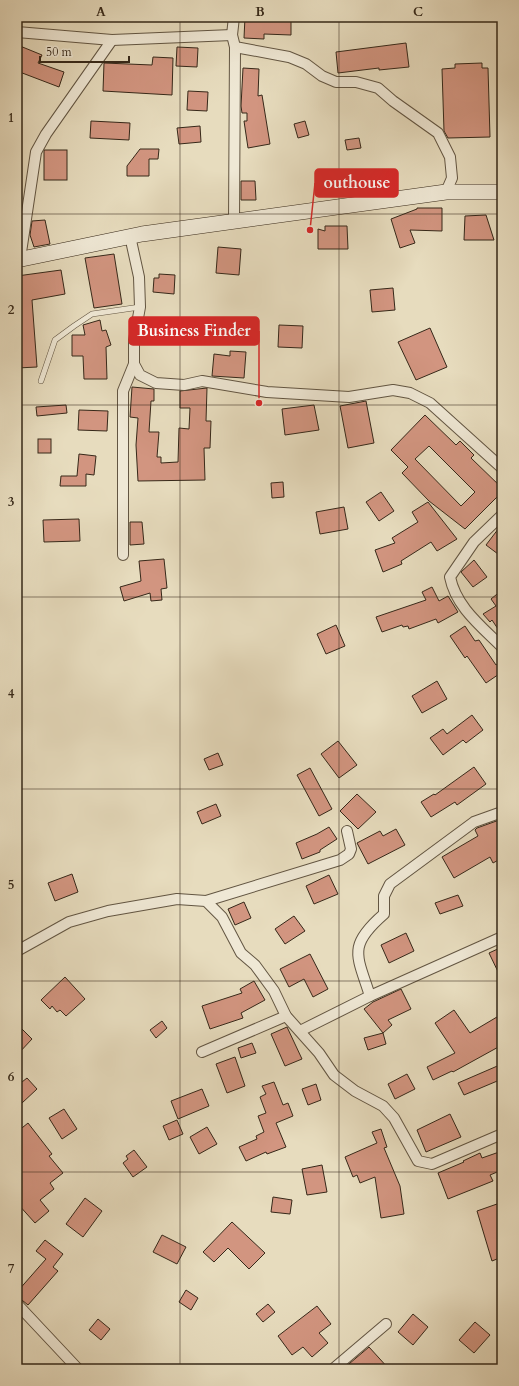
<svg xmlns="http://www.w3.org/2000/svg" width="519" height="1386" font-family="Cardo,serif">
  <rect width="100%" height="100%" fill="#e7dcbe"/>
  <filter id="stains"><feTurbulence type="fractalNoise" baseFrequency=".005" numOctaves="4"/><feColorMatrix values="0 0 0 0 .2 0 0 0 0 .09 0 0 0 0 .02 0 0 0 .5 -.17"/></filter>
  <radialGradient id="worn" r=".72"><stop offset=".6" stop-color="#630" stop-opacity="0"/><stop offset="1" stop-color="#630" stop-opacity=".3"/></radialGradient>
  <g fill="#d29580" stroke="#362819" fill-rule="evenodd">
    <polygon points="245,17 291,17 291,35 264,34 264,39 244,38"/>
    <polygon points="406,43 409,67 379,70 379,68 338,73 336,52"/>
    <polygon points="20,46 42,55 38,63 64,72 59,87 17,71 17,54"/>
    <polygon points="177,47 198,48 197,67 176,66"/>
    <polygon points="153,57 173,58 172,95 103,91 104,63 152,65"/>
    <polygon points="482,63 482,68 488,68 490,137 448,138 444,131 442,69 455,68 455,64"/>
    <polygon points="243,68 259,69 258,96 262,95 270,144 248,148 244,121 247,121 247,113 242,113 241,106"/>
    <polygon points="188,91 208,92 207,111 187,110"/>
    <polygon points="91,121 130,123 129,140 90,138"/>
    <polygon points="305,121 309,135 298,138 294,124"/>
    <polygon points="200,126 201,142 179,144 177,128"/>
    <polygon points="359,138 361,148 347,150 345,140"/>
    <polygon points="140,149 159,149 158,159 149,159 149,176 127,176 127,166"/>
    <rect x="44" y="150" width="23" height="30"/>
    <polygon points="241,181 255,181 256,200 241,200"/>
    <polygon points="417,208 442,208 442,231 410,230 415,243 400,248 391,219 417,209"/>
    <polygon points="486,215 494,240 464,240 465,216"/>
    <polygon points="45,220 50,244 34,247 30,235 32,221"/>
    <polygon points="325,226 347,226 348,249 318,249 318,229 325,231"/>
    <polygon points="218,247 241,249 239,275 216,273"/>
    <polygon points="114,254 122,304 94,308 85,258"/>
    <polygon points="61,270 65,294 32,300 37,367 17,368 17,276"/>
    <polygon points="159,274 175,275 174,294 153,292 154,278 159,278"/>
    <polygon points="393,288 395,310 372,312 370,290"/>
    <polygon points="100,320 102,331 106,330 111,345 106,347 107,379 84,379 83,356 72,356 72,335 85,335 83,325"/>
    <polygon points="279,325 303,326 302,348 278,347"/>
    <polygon points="430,328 447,367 416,380 398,342"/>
    <polygon points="230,351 246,352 244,378 212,376 214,354 230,356"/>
    <polygon points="132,387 154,389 154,401 151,401 149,432 159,432 157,457 161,457 161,463 178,462 179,428 189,429 190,408 180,408 180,391 207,388 206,421 211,421 210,448 204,448 205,480 138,481 136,445 138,418 130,417"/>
    <polygon points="366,401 374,443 348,448 340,406"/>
    <polygon points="66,405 67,413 37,416 36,407"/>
    <polygon points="314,405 319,430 285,435 282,409"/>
    <polygon points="79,410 108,411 107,431 78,430"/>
    <path d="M425,415L456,445L460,441L474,455L471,458L502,488V492L465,529L429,501L402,473L408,467L391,450ZM429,446L475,492L461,506L415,459Z"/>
    <rect x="38" y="439" width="13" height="14"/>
    <polygon points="79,454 96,456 94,475 86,474 86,486 60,486 61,476 77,476"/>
    <polygon points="283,482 284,497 272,498 271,483"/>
    <polygon points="381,492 394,511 379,521 366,502"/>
    <polygon points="428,502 457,539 437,551 431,542 401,561 402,564 383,572 375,550 395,543 392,538 418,522 412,512"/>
    <polygon points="344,507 348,529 320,534 316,512"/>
    <polygon points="79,519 80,541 44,542 43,520"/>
    <polygon points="130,522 142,522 144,544 130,545"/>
    <polygon points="502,524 502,557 486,545"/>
    <polygon points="164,559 167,588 161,589 162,600 151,601 150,593 124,601 120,587 141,581 139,561"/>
    <polygon points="474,560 487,577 473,587 461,572"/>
    <polygon points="432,587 439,601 448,596 458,612 438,623 436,619 409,629 408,626 403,627 402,625 382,632 376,617 426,600 422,592"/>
    <polygon points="502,590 502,635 492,620 490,622 483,614 496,606 491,599"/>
    <polygon points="336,625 345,646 326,654 317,634"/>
    <polygon points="465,626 475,641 479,640 496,665 502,661 502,672 486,683 467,656 465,658 450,636"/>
    <polygon points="437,681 447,699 422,713 412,696"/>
    <polygon points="472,715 483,730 466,743 463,740 443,755 430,738 443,729 447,734"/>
    <polygon points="338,741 357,765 339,778 321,754"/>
    <polygon points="218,753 223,765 209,770 204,759"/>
    <polygon points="474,767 486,784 457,805 455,802 431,817 421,802 434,794 435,795"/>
    <polygon points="310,768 332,809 319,816 297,775"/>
    <polygon points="357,794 376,812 358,829 340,811"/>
    <polygon points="216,804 221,816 202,824 197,812"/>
    <polygon points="502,819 502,858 493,863 490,857 454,878 442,857 478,836 475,830 477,828"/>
    <polygon points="329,827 337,839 320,850 320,852 302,859 296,843 317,834"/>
    <polygon points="396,829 405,845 368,864 357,843 380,831 383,836"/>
    <polygon points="72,874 78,892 55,901 48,883"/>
    <polygon points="329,875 338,894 314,904 306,886"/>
    <polygon points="458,895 463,906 440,914 435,903"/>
    <polygon points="244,902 251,918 235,925 228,909"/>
    <polygon points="294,916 305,931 285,944 275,929"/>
    <polygon points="406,933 414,951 389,963 381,945"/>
    <polygon points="502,947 502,980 489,953"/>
    <polygon points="310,954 328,989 313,997 304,979 289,987 280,969"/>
    <polygon points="65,977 85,999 66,1016 60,1010 57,1012 52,1006 50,1009 41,1000"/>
    <polygon points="254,981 265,1000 241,1013 243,1018 210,1029 202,1006 242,993 240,989"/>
    <polygon points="401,989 411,1009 388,1020 392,1025 383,1033 364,1009 373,1002"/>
    <polygon points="454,1010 470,1033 502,1014 502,1045 453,1072 452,1071 433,1080 427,1067 455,1053 435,1023"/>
    <polygon points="162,1021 167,1028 156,1038 150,1030"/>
    <polygon points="17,1024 32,1039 17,1055"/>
    <polygon points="287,1027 302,1059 285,1066 271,1034"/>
    <polygon points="383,1033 386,1044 368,1050 364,1038"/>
    <polygon points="252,1043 256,1053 241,1058 238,1048"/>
    <polygon points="235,1057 245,1086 227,1093 216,1064"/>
    <polygon points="502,1064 502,1079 464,1095 458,1083"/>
    <polygon points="407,1074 415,1089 395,1099 388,1084"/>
    <polygon points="27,1078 37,1089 22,1103 17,1097 17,1086"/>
    <polygon points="274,1082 283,1105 288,1103 293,1116 276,1123 286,1147 267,1154 266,1152 246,1161 239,1147 257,1139 256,1136 264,1132 258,1116 266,1113 260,1097 266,1094 262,1086"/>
    <polygon points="316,1084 321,1100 308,1105 302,1089"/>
    <polygon points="202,1089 209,1106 178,1119 171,1101"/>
    <polygon points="64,1109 77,1129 62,1139 49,1118"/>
    <polygon points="450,1114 461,1137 426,1152 417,1130"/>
    <polygon points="177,1120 183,1134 169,1140 163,1126"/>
    <polygon points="28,1123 52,1154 49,1156 63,1173 50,1183 54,1189 40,1200 49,1211 35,1223 17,1203 17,1132"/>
    <polygon points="207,1127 217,1144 199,1154 190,1137"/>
    <polygon points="381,1129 387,1147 384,1148 400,1186 404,1214 381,1218 375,1177 360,1183 357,1175 353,1177 345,1157 377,1143 372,1132"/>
    <polygon points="134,1150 147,1167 133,1177 123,1163 128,1159 126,1156"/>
    <polygon points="502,1151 502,1170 490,1175 493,1181 448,1199 438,1173 464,1162 463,1161 480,1153 482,1158"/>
    <polygon points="322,1165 327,1192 307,1195 302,1169"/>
    <polygon points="273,1197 292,1200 290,1214 271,1212"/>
    <polygon points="85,1198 102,1211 83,1237 66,1224"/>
    <polygon points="497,1204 502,1219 502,1257 492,1261 477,1211"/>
    <polygon points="232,1222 265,1253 249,1269 228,1248 214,1262 203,1252"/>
    <polygon points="162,1235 186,1247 177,1264 153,1252"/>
    <polygon points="45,1240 63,1254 53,1267 58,1271 28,1305 17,1296 17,1292 46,1259 36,1251"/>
    <polygon points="186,1290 198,1298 191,1310 179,1302"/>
    <polygon points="268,1304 275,1312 263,1322 256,1314"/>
    <polygon points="317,1306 331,1324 319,1333 328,1343 312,1357 303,1347 292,1355 278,1336"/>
    <polygon points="413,1314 428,1327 413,1345 398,1332"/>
    <polygon points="98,1319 110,1329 101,1340 89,1330"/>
    <polygon points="475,1322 490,1335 474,1353 459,1340"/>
    <polygon points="369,1347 389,1369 343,1369"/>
  </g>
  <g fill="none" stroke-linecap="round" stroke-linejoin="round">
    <defs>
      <polyline id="lane" points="41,381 55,340 74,326 92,314 140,307"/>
      <g id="street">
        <polyline points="234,17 232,35 235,47 289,57 306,64 322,76 336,82 356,82 378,88 393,101 438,133 450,157 452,178 446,192"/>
        <polyline points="17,32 112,40 232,35"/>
        <polyline points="234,221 235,47"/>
        <polyline points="130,236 139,277 140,307 134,340 134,364 140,375 156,383 184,385 202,381 267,392 349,397 393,390 410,393 430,403 502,468"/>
        <polyline points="20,259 36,152 46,134 112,40"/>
        <path d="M502,515L474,542L450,577C456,607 481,626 502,647"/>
        <polyline points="123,555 123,391 134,364"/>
        <polyline points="206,901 340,860 349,854 351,849 347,831"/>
        <polyline points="17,951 69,922 108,911 177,899 206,901 222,917 241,953 255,965 274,991 286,1016 319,1053 334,1075 355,1091 383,1106 394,1118 418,1161 432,1164 502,1134"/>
        <path d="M370,996C357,955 347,946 384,914V896L390,884L474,822L502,812"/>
        <polyline points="300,1031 370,996 502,937"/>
        <polyline points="202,1052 286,1016"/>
        <polyline points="17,1304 78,1369"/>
        <polyline points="333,1369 386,1324"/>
      </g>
      <polyline id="secondary" points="17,260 142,234 446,192 502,192"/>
    </defs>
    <use href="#lane" stroke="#625542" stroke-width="6"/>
    <use href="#street" stroke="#625542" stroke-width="12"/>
    <use href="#secondary" stroke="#362819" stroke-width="16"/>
    <use href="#lane" stroke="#efe8d5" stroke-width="5"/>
    <use href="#street" stroke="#efe8d5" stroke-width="10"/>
    <use href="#secondary" stroke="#efe8d5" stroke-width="15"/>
  </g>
  <path fill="none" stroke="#362819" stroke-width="1" stroke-opacity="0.55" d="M180,17V1369M339,17V1369M17,214H502M17,405H502M17,597H502M17,789H502M17,981H502M17,1172H502"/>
  <path fill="none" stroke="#d62828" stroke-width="1.5" d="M310 230L315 183M259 403L259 331"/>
  <g fill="#d62828" stroke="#efe8d5" stroke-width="1.5">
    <circle cx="310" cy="230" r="4"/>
    <circle cx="259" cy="403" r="4"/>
  </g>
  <g fill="#d62828" stroke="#d62828" stroke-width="1.5">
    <rect x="315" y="169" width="83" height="28" rx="4"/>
    <rect x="129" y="317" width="130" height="28" rx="4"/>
  </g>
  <g font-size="16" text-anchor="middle" font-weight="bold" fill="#fff">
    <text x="357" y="188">outhouse</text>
    <text x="194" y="336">Business Finder</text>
  </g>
  <rect width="519" height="1386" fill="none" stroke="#e7dcbe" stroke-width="44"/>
  <path d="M40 56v6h89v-6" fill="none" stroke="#362819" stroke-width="2"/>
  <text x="46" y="56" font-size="12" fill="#362819" stroke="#efe8d5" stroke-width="3" paint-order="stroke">50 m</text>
  <rect x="22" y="22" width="475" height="1342" fill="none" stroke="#362819" stroke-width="1.5"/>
  <g font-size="13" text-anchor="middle" font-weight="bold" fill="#362819">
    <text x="101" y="16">A</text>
    <text x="260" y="16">B</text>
    <text x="418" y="16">C</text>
    <text x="11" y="122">1</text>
    <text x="11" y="314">2</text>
    <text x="11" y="506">3</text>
    <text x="11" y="698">4</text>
    <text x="11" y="889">5</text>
    <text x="11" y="1081">6</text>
    <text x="11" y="1273">7</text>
  </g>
  <rect width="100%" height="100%" filter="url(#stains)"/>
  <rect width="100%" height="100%" fill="url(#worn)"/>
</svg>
